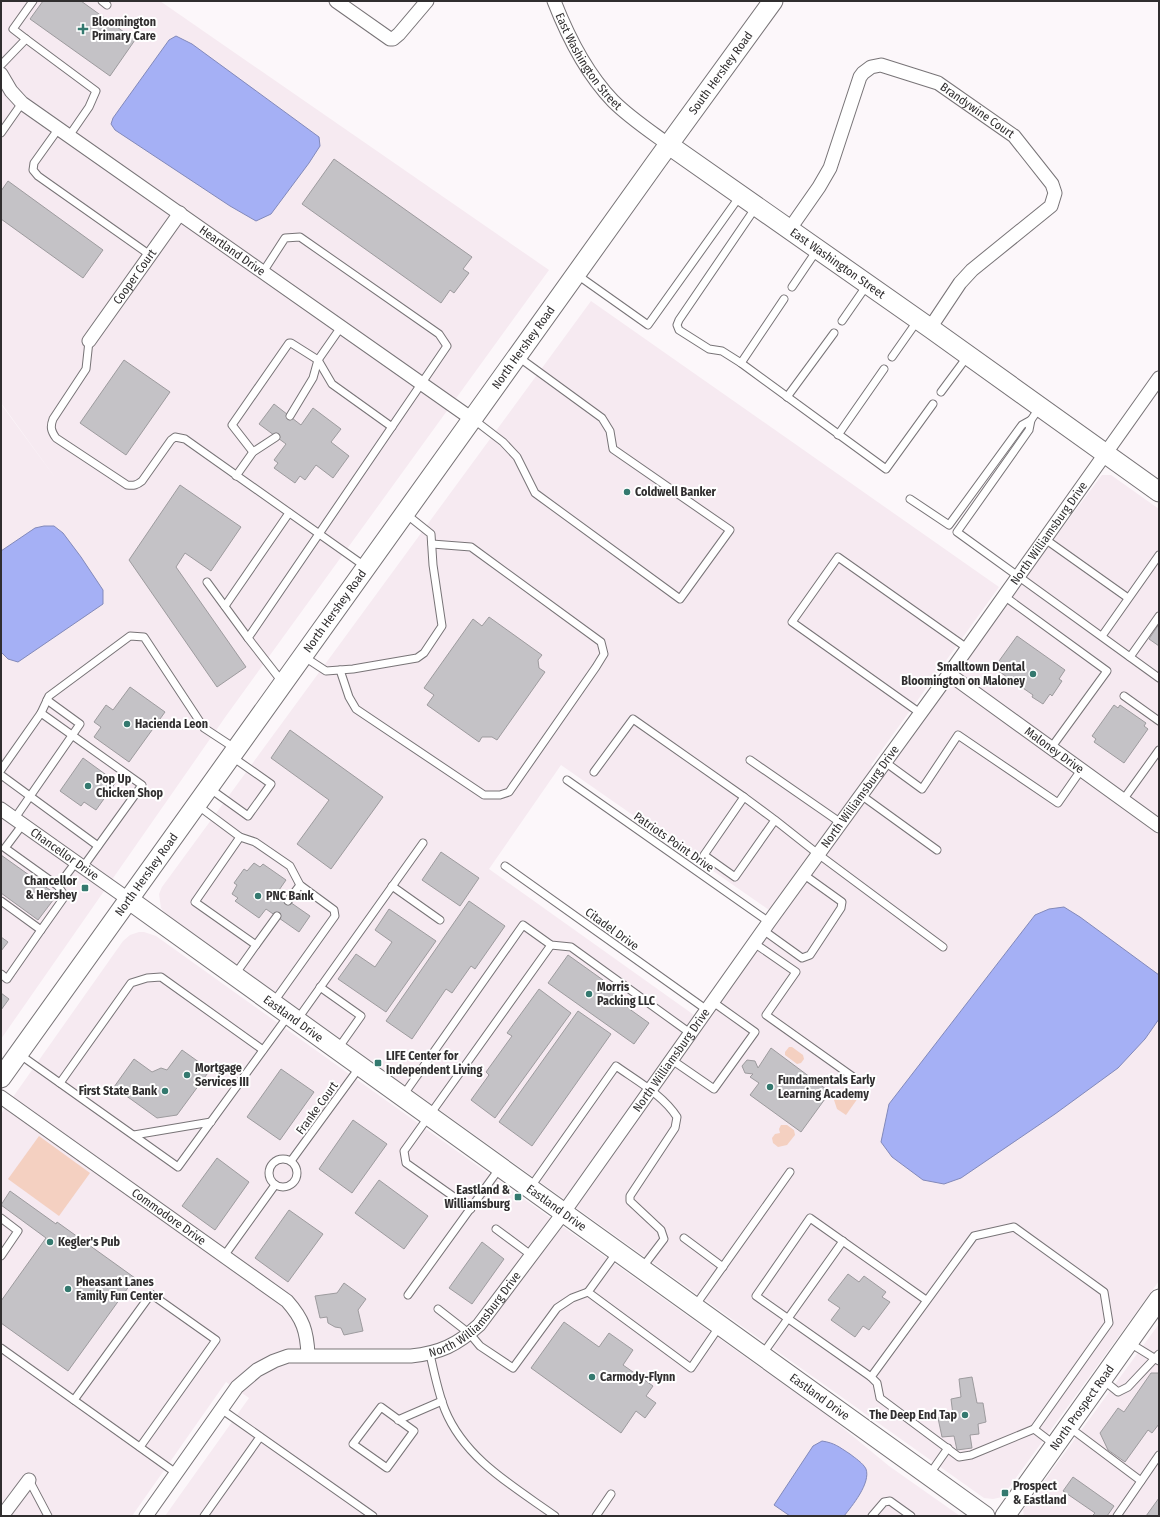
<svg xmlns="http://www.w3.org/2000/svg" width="1160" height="1517" font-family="'Fira Sans Condensed',sans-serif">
  <rect width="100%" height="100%" fill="#fcf7fa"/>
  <g fill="#f6eaf1" fill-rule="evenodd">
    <polygon points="1,1 160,1 549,270 226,716 1,1039 1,404 59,483 1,403"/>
    <path d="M591,301L999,587L871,765L885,775L1014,592L1102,475H1111L1159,509V1281L1002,1497L993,1499L984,1498L719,1310L166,914L161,908L159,894L162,887ZM561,765L769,910L694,1015L489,869Z"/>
    <polygon points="139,932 144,932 156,936 832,1419 889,1466 960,1516 165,1516 249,1398 226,1382 132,1516 1,1516 1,1114 123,941 130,935"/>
    <polygon points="1159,1324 1159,1516 1024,1516 1023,1510"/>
  </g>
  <g fill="#f4d0c1">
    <polygon points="789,1047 792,1047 803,1055 804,1059 801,1063 797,1064 785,1055 785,1052"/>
    <polygon points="844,1087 858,1098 846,1115 837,1109 834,1100"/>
    <polygon points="781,1125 787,1125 794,1130 795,1135 787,1145 778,1147 773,1143 772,1138 775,1134 780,1133 779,1129"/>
    <polygon points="39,1136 90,1173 59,1216 8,1179"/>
  </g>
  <g fill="#a5b0f5" stroke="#8289ba">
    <polygon points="176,36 192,44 319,137 320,146 309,163 271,214 256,221 230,206 115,130 111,124 113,118 169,40"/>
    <polygon points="44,526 54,526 63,533 81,557 103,590 103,604 18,662 8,659 1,652 1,551 35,528"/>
    <polygon points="1064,907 1080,917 1159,975 1159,1019 1145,1039 1118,1068 1055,1114 961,1178 944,1184 923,1180 892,1157 881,1142 889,1104 1035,915 1049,909"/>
    <path d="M822,1441C835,1443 839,1447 850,1454C855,1458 863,1463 866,1469C871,1483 852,1506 844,1516H790L774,1505L813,1446Z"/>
  </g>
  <g fill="#c4c2c6" stroke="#9d9b9e">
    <polygon points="43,1 81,1 135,40 110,76 30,19"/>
    <polygon points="334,159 472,257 463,269 469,273 454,293 450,290 441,303 302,204"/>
    <polygon points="8,181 103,250 83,278 1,219 1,191"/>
    <polygon points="124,360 170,392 126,455 80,423"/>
    <polygon points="274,404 301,425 313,408 341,429 331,442 349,456 333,478 316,465 305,480 300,476 295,483 274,468 278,463 274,460 286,444 259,424"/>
    <polygon points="180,485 241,527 211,571 185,553 176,567 246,667 217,687 129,560"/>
    <polygon points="489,617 542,655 538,660 539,668 545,672 497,740 492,737 482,737 479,742 427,705 434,695 424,688 473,619 482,626"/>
    <polygon points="1159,624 1159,646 1149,639"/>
    <polygon points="1017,636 1065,670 1059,679 1062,681 1052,696 1050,694 1043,704 1032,697 1033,695 994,668"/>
    <polygon points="130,687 165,712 129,762 94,737 101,727 94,722 106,705 113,710"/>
    <polygon points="1114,705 1118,708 1120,705 1146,723 1144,726 1148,729 1124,763 1094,742 1096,739 1092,736"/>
    <polygon points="290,730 383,797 331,869 297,844 329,800 271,758"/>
    <polygon points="83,758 116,782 96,810 84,802 81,806 60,791"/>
    <polygon points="441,852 479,878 460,906 422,880"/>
    <polygon points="1,855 57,895 38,920 1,893"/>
    <polygon points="254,863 260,867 263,864 286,880 277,893 310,916 299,932 266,909 259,918 235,901 238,898 232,894 237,885 234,883 244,869 247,871"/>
    <polygon points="469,901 505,926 475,969 471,966 452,993 446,989 412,1039 386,1021"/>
    <polygon points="389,909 436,941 386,1012 338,979 356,954 375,967 392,942 375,930"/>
    <polygon points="1,937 8,942 1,951"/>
    <polygon points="568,955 603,980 600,984 630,1004 628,1008 649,1023 634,1044 548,983"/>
    <polygon points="539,989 571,1013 495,1118 471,1100 489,1075 486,1072 512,1036 507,1033"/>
    <polygon points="1,993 9,999 1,1010"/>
    <polygon points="578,1011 611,1034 532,1146 499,1122"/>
    <polygon points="771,1048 830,1092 801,1132 750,1095 759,1083 750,1077 753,1074 745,1073 742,1066 747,1060 755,1061 758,1068"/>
    <polygon points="182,1050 210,1070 177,1115 157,1118 114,1087 134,1059 152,1072 161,1068 167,1070"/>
    <polygon points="281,1069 314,1092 280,1140 247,1117"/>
    <polygon points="353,1120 387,1144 352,1193 319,1169"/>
    <polygon points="217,1158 249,1182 215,1230 182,1206"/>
    <polygon points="379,1180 428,1216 404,1249 355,1213"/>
    <polygon points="10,1191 56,1224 57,1222 135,1278 68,1371 1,1323 1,1301 46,1238 1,1205"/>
    <polygon points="289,1210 323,1234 288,1282 255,1258"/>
    <polygon points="482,1242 504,1259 472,1304 449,1288"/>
    <polygon points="848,1274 859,1282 864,1276 886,1292 882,1297 890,1302 869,1330 863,1326 855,1337 831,1320 840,1308 828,1300"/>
    <polygon points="344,1283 366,1299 358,1310 363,1331 344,1335 341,1328 335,1327 328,1323 327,1317 320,1318 315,1296 337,1293"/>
    <polygon points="564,1322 599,1347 609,1333 633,1350 623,1365 653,1386 646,1396 656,1403 645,1418 636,1411 621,1433 531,1368"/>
    <polygon points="1151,1373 1159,1373 1159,1424 1152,1433 1148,1430 1125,1462 1108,1450 1100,1433 1118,1408 1124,1412"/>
    <polygon points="972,1377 977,1403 983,1403 986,1422 978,1424 979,1434 970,1435 972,1448 957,1450 954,1436 942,1437 938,1418 953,1415 951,1399 961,1397 959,1379"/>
    <polygon points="1073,1477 1114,1506 1107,1516 1092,1516 1095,1513 1063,1491"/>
    <polygon points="1159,1498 1159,1516 1146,1516"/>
  </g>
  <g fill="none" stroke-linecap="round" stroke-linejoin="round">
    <defs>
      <g id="lane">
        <polyline points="102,1 107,5"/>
        <polyline points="26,39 13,29 33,1"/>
        <polyline points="1,65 26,39 96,91 89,107 69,136"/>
        <polyline points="59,128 34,163 33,170 38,176 150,255"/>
        <polyline points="1,133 22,103"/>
        <polyline points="756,207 679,320 677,325 679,330 709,349 722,351 741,363 886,469 933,404"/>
        <polyline points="263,272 285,238 300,237 439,334 447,346 248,638 283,683"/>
        <polyline points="576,274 648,325 740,196"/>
        <polyline points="792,287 817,250"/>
        <polyline points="842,321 867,285"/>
        <path d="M89,341L86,369L53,419C50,427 51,431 56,438L127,485C134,486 137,485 142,481L171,440L175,437L185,439L366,567"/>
        <polyline points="892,357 918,320"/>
        <polyline points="741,363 784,299"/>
        <polyline points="941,392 967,357"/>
        <polyline points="787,397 834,333"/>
        <polyline points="1040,407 1031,420 1029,430 957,532 1159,678"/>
        <polyline points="290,416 313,378 318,360 341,327"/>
        <polyline points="473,419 503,442 517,457 535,493 680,599 730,530 613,449 610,431 602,418 517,356"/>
        <polyline points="838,435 884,369"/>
        <polyline points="253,452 232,425 289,343 291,343 318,360 332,384 392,427"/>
        <polyline points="236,476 253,452 276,437"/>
        <polyline points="910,499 949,525 1022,425 1031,420"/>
        <polyline points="1045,539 1128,598"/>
        <polyline points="207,582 248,638"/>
        <polyline points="1004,596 1107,671 1051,748"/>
        <polyline points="225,606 289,513"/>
        <polyline points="1102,636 1159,555"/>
        <polyline points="303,656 326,671 353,669 417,658 424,653 442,626 433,565 431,534 406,514"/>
        <polyline points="1130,657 1159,616"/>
        <polyline points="340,670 349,697 356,709 484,795 500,795 509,792 596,667 604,654 601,642 471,547 432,544"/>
        <polyline points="1124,696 1159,721"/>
        <polyline points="41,713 49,696 130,636 144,637 204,728 236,749"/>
        <polyline points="920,713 792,622 838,557 967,648"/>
        <polyline points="750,760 841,823"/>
        <polyline points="885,762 922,789 958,735 1058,803 1081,770"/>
        <polyline points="1,770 41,713 142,785 83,867"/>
        <polyline points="594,772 633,719 744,797"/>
        <polyline points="1,775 98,846"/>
        <polyline points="567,780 769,922"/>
        <polyline points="209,788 248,816 271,784 231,756"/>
        <polyline points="861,795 937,850"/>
        <polyline points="1123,800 1159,750"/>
        <polyline points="197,805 240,837 195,902 256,945 234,976"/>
        <polyline points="15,818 80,724 47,700"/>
        <polyline points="775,820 744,797 704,855 735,877 775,820 818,854 943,947"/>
        <polyline points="23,824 5,848 58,886 76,862"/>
        <polyline points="240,837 255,842 290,866 300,885 334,910 335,916 273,1003"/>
        <polyline points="505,866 707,1010"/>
        <polyline points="392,886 440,920"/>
        <polyline points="1,901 41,930 65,896 58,886"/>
        <polyline points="288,901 300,885"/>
        <polyline points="763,930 802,958 810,955 841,908 842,902 803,874"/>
        <polyline points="754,943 796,972 766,1015 856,1079"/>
        <polyline points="256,945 277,916"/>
        <polyline points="1,974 7,979 41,930"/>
        <polyline points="320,987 361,1016 337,1050"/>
        <polyline points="297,1020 423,843"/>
        <polyline points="19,1054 178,1167 288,1016"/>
        <polyline points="672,1060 714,1089 755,1032 713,1002"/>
        <polyline points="60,1083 131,983 147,978 161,977 263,1050"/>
        <polyline points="402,1097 523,925 551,945 571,947 690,1033"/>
        <polyline points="134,1135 211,1122"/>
        <circle cx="283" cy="1173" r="14"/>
        <polyline points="291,1161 359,1068"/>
        <path d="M530,1188L616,1066C637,1081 663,1095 677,1117L675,1128L630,1196V1201L661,1230L664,1239L642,1268"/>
        <polyline points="471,1209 406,1163 404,1151 551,945"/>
        <polyline points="1,1218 18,1231 1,1256"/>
        <polygon points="1014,1227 1104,1292 1109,1323 1034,1429 971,1455 959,1457 880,1398 877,1383 871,1377 974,1236"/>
        <polyline points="496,1229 531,1255"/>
        <polyline points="684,1238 723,1267"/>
        <polyline points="617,1252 588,1292 691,1368 719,1327"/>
        <polyline points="224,1256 275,1185"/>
        <polyline points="408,1295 499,1169"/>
        <polyline points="695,1306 790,1172"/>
        <polyline points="438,1309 470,1334 480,1346 513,1368 557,1308 572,1298 588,1292"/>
        <polyline points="1128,1342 1159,1361"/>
        <polyline points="1,1348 176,1473"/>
        <path d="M430,1354C434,1372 438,1392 445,1410C465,1459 513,1486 555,1516"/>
        <polyline points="762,1355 843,1241"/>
        <polyline points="871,1377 756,1296 810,1218 926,1300"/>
        <polyline points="1102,1379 1118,1392 1128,1387 1159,1354"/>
        <polyline points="74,1400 151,1294 216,1340 140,1447"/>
        <polygon points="381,1407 414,1431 387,1468 353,1444"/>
        <polyline points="221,1409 373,1516"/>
        <polyline points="398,1420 442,1401"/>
        <polyline points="1069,1427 1141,1481"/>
        <polyline points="1034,1429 1055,1445"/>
        <polyline points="929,1475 948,1448"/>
        <polyline points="29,1480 48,1516"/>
        <polyline points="204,1516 260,1437"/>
        <polyline points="596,1516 611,1494"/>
        <polyline points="872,1516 884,1502 890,1501 911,1516"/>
        <polyline points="1117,1516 1159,1455"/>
      </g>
      <g id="street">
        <polyline points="336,1 390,39 393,39 399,34 427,1"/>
        <path id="s1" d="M554,1C568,37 586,73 613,101C630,118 650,131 669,145"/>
        <path id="s2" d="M1,74L11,91L22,103L472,419"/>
        <path id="s3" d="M789,230L819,187L830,168L860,77L863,73L871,67L881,65L938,83L1014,136L1052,184L1055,193L1051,206L972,270L960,283L930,328"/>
        <path id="s4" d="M89,341L180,213"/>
        <path id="s5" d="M949,674L1159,826"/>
        <path id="s6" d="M1,809L128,899"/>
        <path id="s7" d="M1,1097L287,1301C303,1319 307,1331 308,1355"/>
        <polyline points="2,1516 29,1480"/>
        <path id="s8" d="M146,1516L237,1387L257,1370L274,1361L288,1356H411C440,1353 457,1345 479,1325L564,1212L769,922L949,674L1159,378"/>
      </g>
      <g id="secondary">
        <path id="s9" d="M669,145L930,328L1159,492"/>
        <path id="s10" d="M128,899C413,1106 700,1310 985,1516"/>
        <path id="s11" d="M1,1078L656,162L773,1"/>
        <path id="s12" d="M1005,1516L1159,1299"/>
      </g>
    </defs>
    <use href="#lane" stroke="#787477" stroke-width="9"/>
    <use href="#street" stroke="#787477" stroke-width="15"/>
    <use href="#secondary" stroke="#787477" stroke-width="21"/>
    <use href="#lane" stroke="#fff" stroke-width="7"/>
    <use href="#street" stroke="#fff" stroke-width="13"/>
    <use href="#secondary" stroke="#fff" stroke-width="19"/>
  </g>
  <g fill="#34796f" stroke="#fff" stroke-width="1.5">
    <path d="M81 23h4v4h4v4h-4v4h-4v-4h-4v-4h4z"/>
    <circle cx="627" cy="492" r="4"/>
    <circle cx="1033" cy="674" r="4"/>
    <circle cx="127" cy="724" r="4"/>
    <circle cx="88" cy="786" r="4"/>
    <rect x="81" y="884" width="8" height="8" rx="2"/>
    <circle cx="258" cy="896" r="4"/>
    <circle cx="589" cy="994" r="4"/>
    <rect x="374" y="1059" width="8" height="8" rx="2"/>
    <circle cx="187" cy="1075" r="4"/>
    <circle cx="770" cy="1087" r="4"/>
    <circle cx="165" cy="1091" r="4"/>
    <rect x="514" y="1193" width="8" height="8" rx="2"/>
    <circle cx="50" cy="1242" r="4"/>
    <circle cx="68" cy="1289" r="4"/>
    <circle cx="592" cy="1377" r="4"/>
    <circle cx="965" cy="1415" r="4"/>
    <rect x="1001" y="1489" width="8" height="8" rx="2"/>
  </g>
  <g text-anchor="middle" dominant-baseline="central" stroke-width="4" stroke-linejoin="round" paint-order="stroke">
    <g font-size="12" font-weight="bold" fill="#302e2f" stroke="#fff" text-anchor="start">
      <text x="92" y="22">Bloomington<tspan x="92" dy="14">Primary Care</tspan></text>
      <text x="635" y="492">Coldwell Banker</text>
      <text x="1025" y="667" text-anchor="end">Smalltown Dental<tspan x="1025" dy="14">Bloomington on Maloney</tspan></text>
      <text x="135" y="724">Hacienda Leon</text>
      <text x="96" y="779">Pop Up<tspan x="96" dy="14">Chicken Shop</tspan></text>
      <text x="77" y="881" text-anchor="end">Chancellor<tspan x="77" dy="14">&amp; Hershey</tspan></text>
      <text x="266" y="896">PNC Bank</text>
      <text x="597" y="987">Morris<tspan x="597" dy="14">Packing LLC</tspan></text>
      <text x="386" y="1056">LIFE Center for<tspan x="386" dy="14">Independent Living</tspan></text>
      <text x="195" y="1068">Mortgage<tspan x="195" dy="14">Services III</tspan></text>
      <text x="778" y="1080">Fundamentals Early<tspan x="778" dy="14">Learning Academy</tspan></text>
      <text x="157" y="1091" text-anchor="end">First State Bank</text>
      <text x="510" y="1190" text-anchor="end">Eastland &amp;<tspan x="510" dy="14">Williamsburg</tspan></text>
      <text x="58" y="1242">Kegler's Pub</text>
      <text x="76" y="1282">Pheasant Lanes<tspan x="76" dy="14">Family Fun Center</tspan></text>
      <text x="600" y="1377">Carmody-Flynn</text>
      <text x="957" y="1415" text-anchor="end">The Deep End Tap</text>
      <text x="1013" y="1486">Prospect<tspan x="1013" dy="14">&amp; Eastland</tspan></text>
    </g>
    <g font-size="12" fill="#302e2f" stroke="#fff">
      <text stroke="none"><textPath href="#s1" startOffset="70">East Washington Street</textPath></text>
      <text stroke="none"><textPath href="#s11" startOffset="1236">South Hershey Road</textPath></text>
      <text stroke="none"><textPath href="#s3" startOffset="303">Brandywine Court</textPath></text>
      <text stroke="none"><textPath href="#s2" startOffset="293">Heartland Drive</textPath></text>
      <text stroke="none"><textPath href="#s9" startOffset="206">East Washington Street</textPath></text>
      <text stroke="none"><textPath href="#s4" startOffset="79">Cooper Court</textPath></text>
      <text stroke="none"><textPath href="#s11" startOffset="898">North Hershey Road</textPath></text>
      <text stroke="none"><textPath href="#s8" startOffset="1393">North Williamsburg Drive</textPath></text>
      <text stroke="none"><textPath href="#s11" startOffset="574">North Hershey Road</textPath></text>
      <text stroke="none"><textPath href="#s5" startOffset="130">Maloney Drive</textPath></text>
      <text stroke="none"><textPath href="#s8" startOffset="1069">North Williamsburg Drive</textPath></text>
      <text transform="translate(674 842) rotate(35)">Patriots Point Drive</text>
      <text stroke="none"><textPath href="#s6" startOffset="78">Chancellor Drive</textPath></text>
      <text stroke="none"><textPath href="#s11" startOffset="250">North Hershey Road</textPath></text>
      <text transform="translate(612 929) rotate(36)">Citadel Drive</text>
      <text stroke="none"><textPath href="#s10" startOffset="204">Eastland Drive</textPath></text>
      <text stroke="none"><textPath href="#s8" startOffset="745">North Williamsburg Drive</textPath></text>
      <text transform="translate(317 1108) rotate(-54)">Franke Court</text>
      <text stroke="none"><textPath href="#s10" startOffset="528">Eastland Drive</textPath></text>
      <text stroke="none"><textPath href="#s7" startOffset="206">Commodore Drive</textPath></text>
      <text stroke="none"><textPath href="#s8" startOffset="421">North Williamsburg Drive</textPath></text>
      <text stroke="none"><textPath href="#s10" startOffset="852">Eastland Drive</textPath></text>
      <text stroke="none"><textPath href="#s12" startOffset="133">North Prospect Road</textPath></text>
    </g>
  </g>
  <rect width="1160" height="1517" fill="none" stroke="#302e2f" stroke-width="4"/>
</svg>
